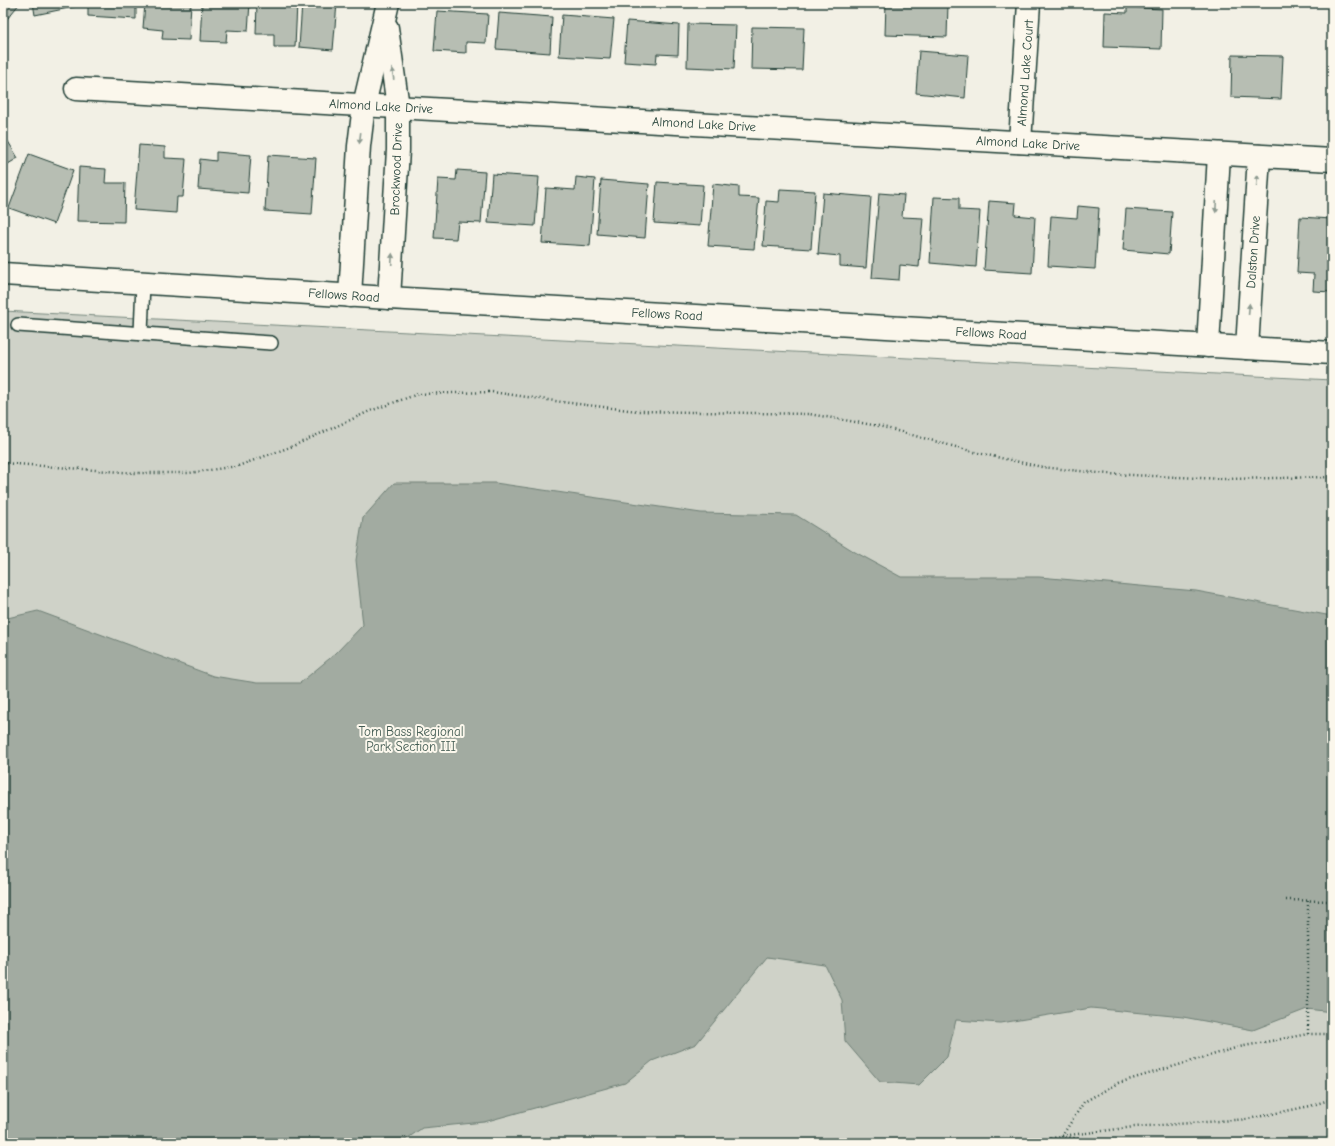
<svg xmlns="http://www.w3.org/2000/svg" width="1335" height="1146" font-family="'Comic Neue',sans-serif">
  <rect width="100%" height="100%" fill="#f2f0e5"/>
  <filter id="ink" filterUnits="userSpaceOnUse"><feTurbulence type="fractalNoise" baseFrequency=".025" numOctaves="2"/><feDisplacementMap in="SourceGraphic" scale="8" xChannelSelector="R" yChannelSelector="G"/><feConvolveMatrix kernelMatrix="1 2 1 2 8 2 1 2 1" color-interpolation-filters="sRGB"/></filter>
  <g filter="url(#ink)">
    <polygon fill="#cfd2c8" stroke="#77887e" points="3,311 1332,380 1332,1143 3,1143"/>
    <polygon fill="#a2aba1" stroke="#6e7f75" points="394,483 495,483 701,513 796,515 855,552 901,577 1039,577 1196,591 1332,616 1332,1012 1307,1009 1253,1030 1183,1017 1091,1008 1001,1023 956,1020 947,1057 919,1085 880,1082 845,1041 842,1000 825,965 767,957 696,1044 652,1061 625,1083 484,1122 422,1128 401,1143 3,1143 3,619 38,611 213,676 257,683 300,683 335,654 363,625 356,560 363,518"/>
    <g fill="#b7beb3" stroke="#1f3d34">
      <polygon points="3,3 20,3 3,24"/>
      <polygon points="33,3 77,3 78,6 35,15"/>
      <polygon points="88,3 136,3 136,19 88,16"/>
      <polygon points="145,3 191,3 189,40 162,39 163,30 143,28"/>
      <polygon points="202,3 250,3 248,31 227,30 226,42 200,41"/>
      <polygon points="257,3 297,3 295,47 274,47 274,34 256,34"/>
      <polygon points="302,3 337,3 333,50 299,47"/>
      <polygon points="886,3 948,4 947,37 885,35"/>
      <polygon points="1127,7 1162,9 1161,49 1104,47 1105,12 1127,13"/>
      <polygon points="437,11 488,14 486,43 466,42 466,53 434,51"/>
      <polygon points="499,13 552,17 550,53 496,49"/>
      <polygon points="562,15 614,19 610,59 559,56"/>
      <polygon points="627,21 679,25 678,55 657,54 656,64 624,62"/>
      <polygon points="688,24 736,25 734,69 687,67"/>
      <polygon points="752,27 804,28 802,70 751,69"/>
      <polygon points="919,51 968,55 965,98 916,93"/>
      <polygon points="1232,55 1283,56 1281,99 1231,97"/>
      <polygon points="3,133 18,158 3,167"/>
      <polygon points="139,145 165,147 165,158 186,159 183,197 177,197 176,213 134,210"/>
      <polygon points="216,152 251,155 248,193 198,189 200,159 216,161"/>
      <polygon points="29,154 73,170 54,224 9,208"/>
      <polygon points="268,155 316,158 312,214 265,211"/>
      <polygon points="79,167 106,169 105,183 125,183 124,222 77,221"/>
      <polygon points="457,170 485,172 481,223 458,222 456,239 434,238 438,179 456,180"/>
      <polygon points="492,174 539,177 535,226 488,223"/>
      <polygon points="576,177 595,179 590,246 542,243 546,188 575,190"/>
      <polygon points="601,180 649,184 645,238 597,234"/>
      <polygon points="657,182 703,185 700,226 654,223"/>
      <polygon points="713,184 739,187 739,197 759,198 754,249 708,246"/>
      <polygon points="780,189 815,191 811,249 763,246 766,201 779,202"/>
      <polygon points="823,193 871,197 866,268 840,266 840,256 818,254"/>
      <polygon points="879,193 904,195 902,217 923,218 919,267 900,265 899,280 872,278"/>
      <polygon points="934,197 959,198 959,210 980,211 976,267 930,263"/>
      <polygon points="989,201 1016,203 1015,215 1035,217 1032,273 984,270"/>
      <polygon points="1078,206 1099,208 1095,269 1048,266 1051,216 1077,218"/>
      <polygon points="1126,209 1172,212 1169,254 1123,250"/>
      <polygon points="1300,217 1332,219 1332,292 1313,291 1314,274 1297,273"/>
    </g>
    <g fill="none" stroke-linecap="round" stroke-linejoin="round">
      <defs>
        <g id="service">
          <polyline points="18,325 271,343"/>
          <polyline points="141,334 143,282"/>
        </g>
        <g id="minor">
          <polyline points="387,28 398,107 398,150 389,298"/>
          <polyline points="76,89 1332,160"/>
          <polyline points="1020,142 1029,3"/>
          <polyline points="350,296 359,146 364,105 388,3"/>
          <polyline points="1208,346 1219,154"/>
          <polyline points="1247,348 1259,156"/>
        </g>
        <polyline id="tertiary" points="3,274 389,298 1332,353"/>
      </defs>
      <use href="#service" stroke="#1f3d34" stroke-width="16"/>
      <use href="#minor" stroke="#1f3d34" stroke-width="25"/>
      <use href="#tertiary" stroke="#1f3d34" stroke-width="25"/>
      <g stroke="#1f3d34" stroke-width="2.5" stroke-dasharray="1 3" stroke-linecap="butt">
        <polyline points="3,463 135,473 189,473 238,466 293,446 370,411 418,394 492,392 562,402 637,411 809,414 879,426 978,453 1042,467 1108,474 1224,479 1332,477"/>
        <polyline points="1286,900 1330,901"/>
        <polyline points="1308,1034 1308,901"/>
        <polyline points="1031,1143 1062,1136 1134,1127 1248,1119 1310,1106 1332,1099"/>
        <polyline points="1102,1143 1062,1136 1084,1102 1118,1083 1239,1047 1308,1034 1332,1034"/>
      </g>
      <use href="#service" stroke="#fbf7ec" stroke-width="13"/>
      <use href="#minor" stroke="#fbf7ec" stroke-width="22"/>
      <use href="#tertiary" stroke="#fbf7ec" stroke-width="22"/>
    </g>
    <defs><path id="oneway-solid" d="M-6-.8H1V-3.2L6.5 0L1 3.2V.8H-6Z"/></defs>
    <g fill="#8d9a90">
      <use href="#oneway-solid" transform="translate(393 74) rotate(-98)"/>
      <use href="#oneway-solid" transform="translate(360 138) rotate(97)"/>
      <use href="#oneway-solid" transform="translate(1257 180) rotate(-86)"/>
      <use href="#oneway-solid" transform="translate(1216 207) rotate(93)"/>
      <use href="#oneway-solid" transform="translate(392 259) rotate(-87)"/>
      <use href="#oneway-solid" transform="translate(1249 309) rotate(-86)"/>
    </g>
  </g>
  <g text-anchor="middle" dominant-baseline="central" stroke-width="4" stroke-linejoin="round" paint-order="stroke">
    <g font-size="13" fill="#1f3d34" stroke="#fbf7ec">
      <text transform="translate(1025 73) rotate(-86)">Almond Lake Court</text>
      <text transform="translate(381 106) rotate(3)">Almond Lake Drive</text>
      <text transform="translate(704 124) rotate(3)">Almond Lake Drive</text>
      <text transform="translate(1028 143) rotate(3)">Almond Lake Drive</text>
      <text transform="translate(396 169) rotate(-88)">Brockwood Drive</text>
      <text transform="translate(1253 252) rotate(-86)">Dalston Drive</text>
      <text transform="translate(344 295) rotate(4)">Fellows Road</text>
      <text transform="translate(667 314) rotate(3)">Fellows Road</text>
      <text transform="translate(991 333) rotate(3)">Fellows Road</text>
    </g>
    <g font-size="13" fill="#425b52" stroke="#fbf7ec">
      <text x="411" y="731">Tom Bass Regional<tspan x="411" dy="15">Park Section III</tspan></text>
    </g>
  </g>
  <rect width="1335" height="1146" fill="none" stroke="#fbf7ec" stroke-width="16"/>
  <rect x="8" y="8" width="1319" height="1130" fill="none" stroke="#1f3d34" stroke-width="1.5" filter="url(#ink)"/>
</svg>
